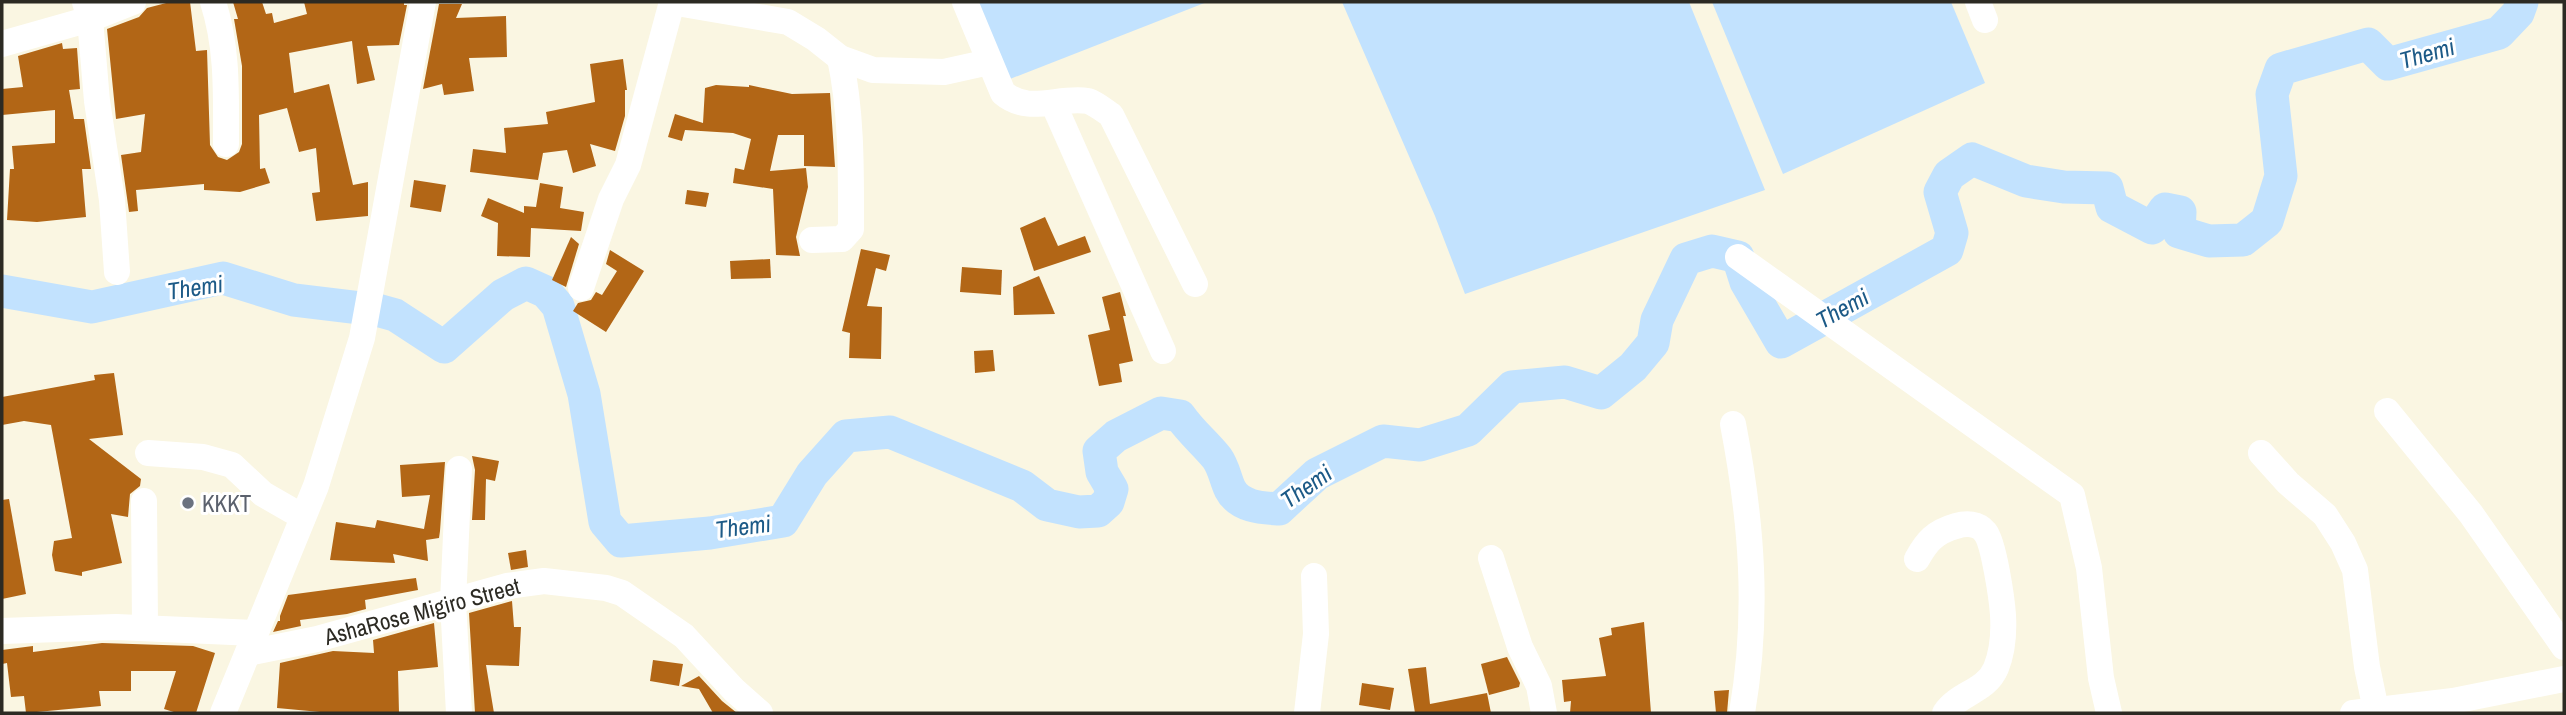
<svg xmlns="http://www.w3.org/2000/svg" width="2566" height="715" font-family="'Archivo Narrow',sans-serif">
  <rect width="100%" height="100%" fill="#faf6e2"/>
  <g fill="#c2e2fe">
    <polygon points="977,2 1207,2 1010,79"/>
    <polygon points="1342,2 1689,2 1765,190 1465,294 1435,216"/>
    <polygon points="1712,2 1951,2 1985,83 1783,174"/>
  </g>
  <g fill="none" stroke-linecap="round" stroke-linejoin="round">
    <path stroke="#c2e2fe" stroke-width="33" d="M2,291L92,307L223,278L294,300L377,310L395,315L444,347L503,295L526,283L546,292L558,306L584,394L605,522L621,541L710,533L783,521L812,474L846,436L890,432L1022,486L1047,505L1079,512L1098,511L1108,502L1112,489L1102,472L1099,451L1116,436L1161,413L1180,416C1191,432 1205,443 1217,458C1224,468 1225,478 1230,489C1239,507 1262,508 1279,509L1317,474L1383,441L1420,445L1468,430L1512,387L1565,382L1601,393L1633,367L1653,343L1657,320L1686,259L1712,251L1738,257L1746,282L1781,342L1947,250L1952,233L1940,192L1949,175L1972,159L2026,181L2064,187L2107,188L2112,207L2152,228L2165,209L2180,212L2179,232L2209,241L2243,240L2267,221L2281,176L2272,94L2281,69L2368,44L2388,64L2499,33L2518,13L2522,2"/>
  </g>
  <g fill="#b26616">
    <polygon points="170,2 190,2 196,51 207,50 210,145 218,157 227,160 239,152 242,144 242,66 234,19 238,19 233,2 262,2 266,14 272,13 274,23 307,14 304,2 404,2 404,5 407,5 399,45 367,46 375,80 357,84 352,41 289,53 294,93 329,84 353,185 368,182 368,216 316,221 312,193 320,192 316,148 299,152 287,108 259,115 260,169 265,168 270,183 240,192 204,190 204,184 136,190 138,211 129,212 121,155 141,152 145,114 116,119 107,29 139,17 147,8"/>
    <polygon points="439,4 462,4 456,18 506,16 507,57 469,58 474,91 444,95 442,84 423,89"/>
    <polygon points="62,43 63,49 77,48 80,89 69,90 74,119 84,119 91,169 82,169 86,217 37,222 7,220 10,169 14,169 12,146 55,143 55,110 2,115 2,89 23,87 18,56"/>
    <polygon points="623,59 627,90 625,90 625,116 615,151 590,144 596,166 573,173 567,150 543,153 538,180 470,172 473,149 506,153 504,128 548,124 546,112 595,102 590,64"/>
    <polygon points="716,85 749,87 749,85 792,94 830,93 835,167 804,166 804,135 778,135 770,171 806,168 808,187 796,237 800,256 776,255 773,189 733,183 735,168 744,170 751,139 733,133 685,130 682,141 668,137 675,114 703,123 705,88"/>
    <polygon points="414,180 446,185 441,212 410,207"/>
    <polygon points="540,183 563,187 560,208 584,212 581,231 531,228 530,257 497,256 498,223 481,216 488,198 524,213 524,206 536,207"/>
    <polygon points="687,190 709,193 706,207 685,204"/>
    <polygon points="1045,217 1058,246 1085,236 1091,252 1034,271 1020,228"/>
    <polygon points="571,237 579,244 566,287 552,280"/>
    <polygon points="861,249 890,255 886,271 876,268 867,306 882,307 881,359 849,358 850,333 842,331"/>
    <polygon points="610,250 644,271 606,332 573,311 578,303 591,300 596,292 602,295 617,271 606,264"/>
    <polygon points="770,259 771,278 731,279 730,261"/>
    <polygon points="962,267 1002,270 1001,295 960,292"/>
    <polygon points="1039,276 1055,314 1014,315 1013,287"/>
    <polygon points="1120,292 1126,316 1123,316 1133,361 1119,364 1122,382 1099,386 1088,335 1110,330 1102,297"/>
    <polygon points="993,350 995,371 975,373 974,351"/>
    <polygon points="114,373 123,435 89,439 141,479 140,486 130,494 128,517 111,514 122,563 82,572 82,576 55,571 52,555 54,541 72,538 51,425 24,421 2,425 2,397 95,380 94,375"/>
    <polygon points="472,456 499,461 495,481 486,479 485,520 472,520 475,470"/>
    <polygon points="445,462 440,531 439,538 426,540 428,561 393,554 395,563 330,560 336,522 375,528 377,520 424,529 430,495 402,497 400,465"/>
    <polygon points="9,499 26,594 2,599 2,500"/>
    <polygon points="526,550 528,567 511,570 508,553"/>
    <polygon points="416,578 418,590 365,600 366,609 347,614 300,620 301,626 273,632 278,621 280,621 280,616 288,595"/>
    <polygon points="512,601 514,627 521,627 519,666 486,665 494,713 475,713 469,613"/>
    <polygon points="1644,622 1651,713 1570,713 1571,701 1564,702 1562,680 1606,676 1599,638 1612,635 1611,628"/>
    <polygon points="434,623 438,667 398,671 399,713 331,713 277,708 280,663 333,651 374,653 373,640"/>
    <polygon points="102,643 193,646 215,653 196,713 177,713 164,709 176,671 131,671 131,691 99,691 101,706 26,713 24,696 11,697 7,663 2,664 2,650 33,646 33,652"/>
    <polygon points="1507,657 1520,683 1519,687 1489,695 1481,664"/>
    <polygon points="653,660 683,664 679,686 650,681"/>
    <polygon points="1426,667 1430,704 1487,693 1491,713 1415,713 1408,669"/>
    <polygon points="699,676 722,701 737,713 713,713 699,689 681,686"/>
    <polygon points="1362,683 1394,688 1390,710 1359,705"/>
    <polygon points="1729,690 1727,713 1716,713 1714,691"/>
  </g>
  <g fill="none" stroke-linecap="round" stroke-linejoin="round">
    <g stroke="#fff" stroke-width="26">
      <polyline points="85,2 90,19 97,101 112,200 117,272"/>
      <path d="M213,2C228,48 226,96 226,144"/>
      <polyline points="671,2 788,22 816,39 840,58 873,70 944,72 989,62"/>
      <path d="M965,2L1003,93C1029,115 1058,96 1088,101C1095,103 1105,111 1111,115L1195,284"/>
      <polyline points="1978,2 1985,20"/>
      <polyline points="2,44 90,19 133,2"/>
      <polyline points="1053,103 1163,351"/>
      <path d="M812,240L842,239L851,229C851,172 852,114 840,58"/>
      <polyline points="1738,257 2072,495 2089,568 2101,678 2109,713"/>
      <polyline points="581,288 611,199 628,165 672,2"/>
      <polyline points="2387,411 2471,514 2564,647"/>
      <path d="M1733,424C1752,523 1759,614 1742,713"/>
      <polyline points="148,453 203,457 232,465 263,494 303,517"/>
      <polyline points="2261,453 2288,483 2325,515 2343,543 2355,570 2367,667 2376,710"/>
      <polyline points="459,469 453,602 459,713"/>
      <polyline points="144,501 145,627"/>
      <polyline points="1491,558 1520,647 1539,686 1544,713"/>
      <path d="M1917,559C1927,541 1935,532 1956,526C1966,523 1978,523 1985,532C1994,543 2002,600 2003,615C2004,632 2002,653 1996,668C1986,692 1958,693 1945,713"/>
      <polyline points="2,631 116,627 255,633"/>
      <polyline points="248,653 317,639 507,586 544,581 606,588 622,593 684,636 734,690 760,713"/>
      <polyline points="223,713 316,486 362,338 423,2"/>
      <polyline points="1307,713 1316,634 1314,576"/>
      <polyline points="2353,713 2453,701 2564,679"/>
    </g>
  </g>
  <circle fill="#6b7280" stroke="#fff" stroke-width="2.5" cx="188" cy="503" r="7"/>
  <g text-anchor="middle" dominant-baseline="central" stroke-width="6" stroke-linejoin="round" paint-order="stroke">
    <g font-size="23" fill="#5b616d" stroke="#fff" text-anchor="start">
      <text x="202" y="503">KKKT</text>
    </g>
    <g font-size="23" fill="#2c2a23" stroke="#fff">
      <text transform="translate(422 611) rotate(-15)">AshaRose Migiro Street</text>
    </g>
    <g font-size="24" font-style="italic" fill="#1c5a87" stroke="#fff">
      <text transform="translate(2427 53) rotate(-16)">Themi</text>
      <text transform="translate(195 287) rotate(-8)">Themi</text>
      <text transform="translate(1842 308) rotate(-29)">Themi</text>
      <text transform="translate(1306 486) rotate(-35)">Themi</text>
      <text transform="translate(743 526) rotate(-7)">Themi</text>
    </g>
  </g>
  <rect width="2566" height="715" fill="none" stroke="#2c2a23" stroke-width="7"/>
</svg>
